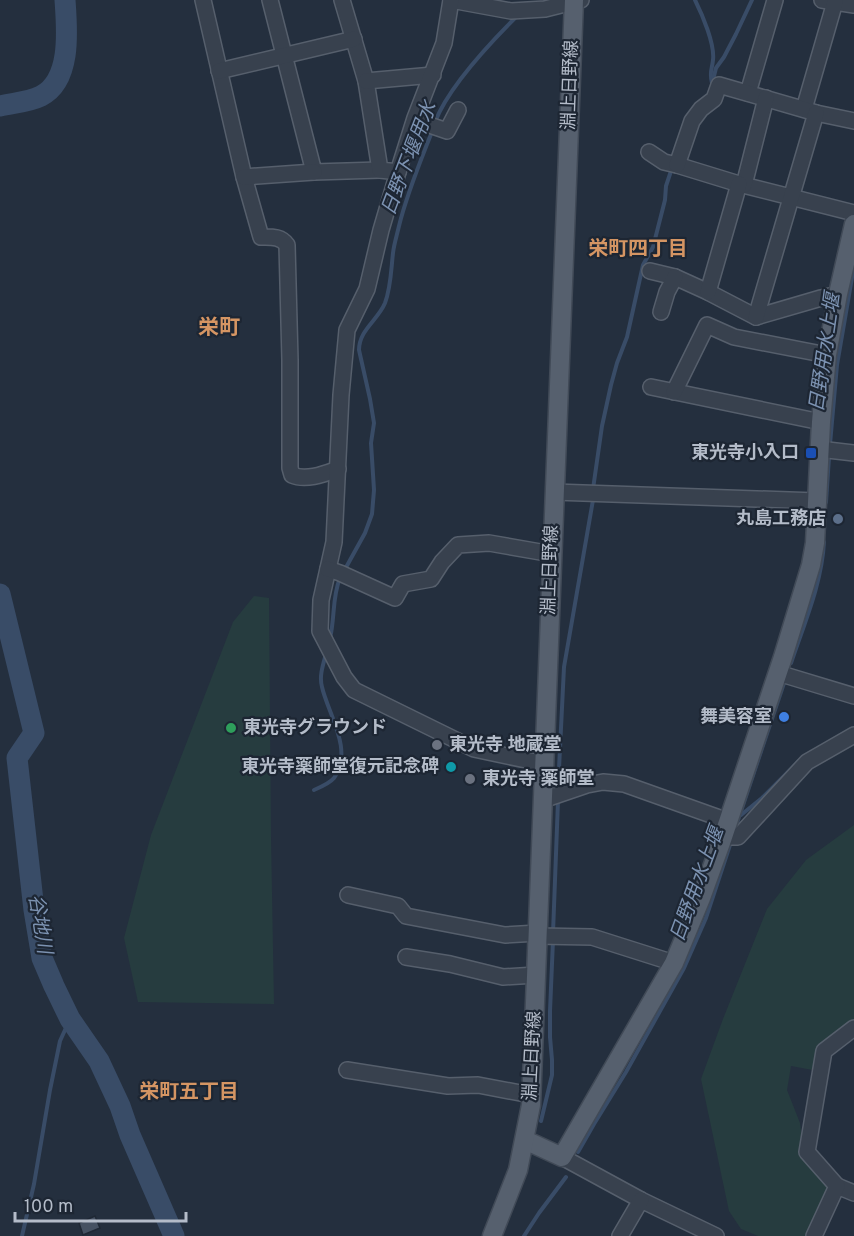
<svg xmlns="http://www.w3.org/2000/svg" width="854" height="1236" font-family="Overpass,'Noto Sans JP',sans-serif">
  <rect width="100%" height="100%" fill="#242f3e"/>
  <g fill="#263c3f">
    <polygon points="254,596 269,598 271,837 274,1004 138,1002 124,938 151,835 233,622"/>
    <polygon points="854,825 854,1021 818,1071 791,1066 787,1090 800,1123 804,1152 831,1184 807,1236 758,1236 741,1229 729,1211 701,1079 723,1019 767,909 806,860"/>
  </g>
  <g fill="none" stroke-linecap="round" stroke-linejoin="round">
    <g stroke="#394c67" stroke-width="4">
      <path d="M695,0C702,14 715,44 713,60C712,70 709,72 712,83"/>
      <polyline points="712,84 716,68 724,57 736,34 752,0"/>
      <path d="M435,122C448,88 490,43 516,17"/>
      <polyline points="830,444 837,365 854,266"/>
      <polyline points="593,489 602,426 611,385 617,363 627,337 643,265 653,247 665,200 666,186 672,168"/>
      <polyline points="826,502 829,457"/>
      <path d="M344,571L365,533L372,514L374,490L371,443L374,423L370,399L359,350C359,330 378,320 385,303C391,287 391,270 393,253C394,244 397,235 399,226C407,193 421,160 433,129"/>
      <path d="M330,638C335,618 332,597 340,578"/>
      <path d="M791,663C804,624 822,583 824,542"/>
      <polyline points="558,789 564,667 593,500"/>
      <path d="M314,790C321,787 330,783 334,778C354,750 328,714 322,687C319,676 323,665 326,654"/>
      <polyline points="741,815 762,798 799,761"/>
      <polyline points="734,832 785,680"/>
      <polyline points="553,933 558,801"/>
      <polyline points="541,1121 552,1075 552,1060 550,1037 550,1011 553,940"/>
      <polyline points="578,1152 594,1124 626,1072 684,968 706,918 731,842"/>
      <polyline points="22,1236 34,1184 50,1090 60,1041 70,1019"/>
      <polyline points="524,1236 539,1213 566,1177"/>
    </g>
    <g stroke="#394c67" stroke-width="21">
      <path d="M0,106C13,103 29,102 41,96C72,80 67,29 65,0"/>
      <polyline points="0,594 34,733 17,758 34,910 42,958 54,986 70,1019 99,1061 120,1106 130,1135 174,1236"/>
    </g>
  </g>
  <polygon fill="#455162" stroke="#1f2835" stroke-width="1.5" points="95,1216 100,1228 83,1235 79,1223"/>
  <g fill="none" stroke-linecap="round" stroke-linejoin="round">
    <defs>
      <g id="minor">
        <path d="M203,0L244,177L261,237C271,237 281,236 287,245L290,360V468L292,475C306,481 324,474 338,469"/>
        <polyline points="270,0 314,172 380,170"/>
        <polyline points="342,0 366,81 380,170 398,172 381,230 367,289 347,330 341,395 334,542 321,600 320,631 344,677 354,690 474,749 545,764"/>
        <polyline points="451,0 511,11 545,9 581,0"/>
        <polyline points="822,0 854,5"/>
        <polyline points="219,71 354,39"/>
        <polyline points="366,81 433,75"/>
        <polyline points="748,93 775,0"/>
        <polyline points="804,109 835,2"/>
        <polyline points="415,120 447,131 458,110"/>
        <polyline points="649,152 664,162 677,165 739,184 854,213"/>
        <polyline points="677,165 692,121 701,109 714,99 719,85 816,113 854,121"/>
        <polyline points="398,172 415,118 444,43 451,0"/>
        <polyline points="244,177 314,172"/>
        <polyline points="744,185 766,98"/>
        <polyline points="650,271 675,277 708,292 756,317 821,298 838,294"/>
        <polyline points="708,292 739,184"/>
        <polyline points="661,312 667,292 675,277"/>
        <polyline points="756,317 816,113"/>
        <polyline points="651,387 821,422"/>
        <polyline points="674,392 707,325 734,337 827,355"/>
        <polyline points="819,449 854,453"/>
        <polyline points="554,492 817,501"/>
        <polyline points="328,569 340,573 395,598 403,584 431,579 442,562 458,545 489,543 552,554"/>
        <polyline points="778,673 854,696"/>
        <polyline points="543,800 587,785 603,782 624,784 728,821"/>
        <polyline points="723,837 738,837 807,762 854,735"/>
        <polyline points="348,895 398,906 406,916 505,935 538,933"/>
        <polyline points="538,936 592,937 674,963"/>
        <polyline points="406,957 450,964 503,977 536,975"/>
        <polyline points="347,1070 448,1086 478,1085 531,1095"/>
        <polyline points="562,1157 641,1200 716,1236"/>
        <polyline points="837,1186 854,1193"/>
        <polyline points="620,1236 641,1200"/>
        <polyline points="814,1236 837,1186 807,1152 824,1051 854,1028"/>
      </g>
      <g id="major">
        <polyline points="525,1140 562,1157 674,963 701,898 723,837 783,657 811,565 815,543 821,422 827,355 838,294 854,224"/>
        <polyline points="492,1236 518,1170 531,1105 574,0"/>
      </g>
    </defs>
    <use href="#minor" stroke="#565f6c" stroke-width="18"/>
    <use href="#major" stroke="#414a57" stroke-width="21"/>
    <use href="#minor" stroke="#38414e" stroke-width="15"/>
    <use href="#major" stroke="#56606e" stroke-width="18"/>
  </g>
  <rect fill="#1a4fb4" stroke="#1d2633" stroke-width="2" x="805" y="447" width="12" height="12" rx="3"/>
  <circle fill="#5c6f8a" stroke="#1d2633" stroke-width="2" cx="838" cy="519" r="6"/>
  <circle fill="#3f7fe0" stroke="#1d2633" stroke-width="2" cx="784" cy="717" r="6"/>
  <circle fill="#2e9e5b" stroke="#1d2633" stroke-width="2" cx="231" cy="728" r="6"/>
  <g fill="#6b7280" stroke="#1d2633" stroke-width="2">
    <circle cx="437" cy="745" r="6"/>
    <circle cx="470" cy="779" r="6"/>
  </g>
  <circle fill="#0f9aa8" stroke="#1d2633" stroke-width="2" cx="451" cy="767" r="6"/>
  <g text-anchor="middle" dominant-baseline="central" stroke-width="4.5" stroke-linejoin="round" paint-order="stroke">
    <g font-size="18" fill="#b4bcc9" stroke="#1d2633">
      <text transform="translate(571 85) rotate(-88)">淵上日野線</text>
      <text transform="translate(551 570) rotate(-88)">淵上日野線</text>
      <text transform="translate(533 1056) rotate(-87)">淵上日野線</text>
    </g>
    <g font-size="18" font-weight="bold" fill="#b4bcc9" stroke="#1d2633" text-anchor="end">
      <text x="799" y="453">東光寺小入口</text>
      <text x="826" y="519">丸島工務店</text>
      <text x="772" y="717">舞美容室</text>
      <text x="243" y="728" text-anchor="start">東光寺グラウンド</text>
      <text x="449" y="745" text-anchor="start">東光寺 地蔵堂</text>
      <text x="439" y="767">東光寺薬師堂復元記念碑</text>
      <text x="482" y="779" text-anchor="start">東光寺 薬師堂</text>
    </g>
    <g font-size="20" font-style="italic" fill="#7c92b1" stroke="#1d2633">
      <text transform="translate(410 159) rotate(-69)">日野下堰用水</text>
      <text transform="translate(826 353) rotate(-82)">日野用水上堰</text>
      <text transform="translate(698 885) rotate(-70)">日野用水上堰</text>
      <text transform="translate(39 924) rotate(81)">谷地川</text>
    </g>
    <g font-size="20" font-weight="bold" fill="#d59563" stroke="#1d2633">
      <text x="638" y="250">栄町四丁目</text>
      <text x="189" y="1093">栄町五丁目</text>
    </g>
    <g font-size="21" font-weight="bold" fill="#d59563" stroke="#1d2633">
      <text x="219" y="328">栄町</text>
    </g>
  </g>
  <path d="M15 1212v9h171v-9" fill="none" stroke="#b4bcc9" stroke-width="3"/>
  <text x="24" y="1212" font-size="18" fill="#b4bcc9" stroke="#1d2633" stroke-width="4.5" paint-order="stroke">100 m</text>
</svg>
